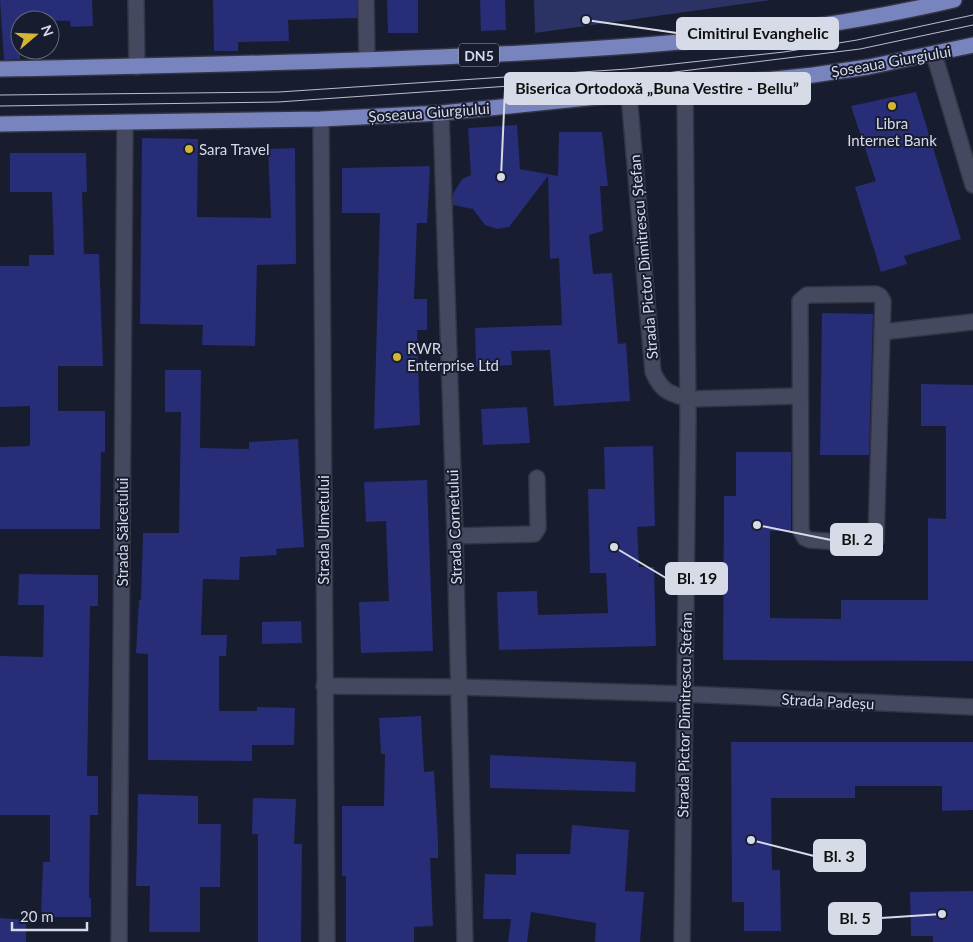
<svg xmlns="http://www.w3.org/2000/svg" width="973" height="942" font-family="Lato,sans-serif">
  <rect width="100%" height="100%" fill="#181c2f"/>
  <polygon fill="#2b3264" points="534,0 771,0 535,33"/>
  <g fill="#272d76">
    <polygon points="0,0 92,0 93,26 71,27 70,21 20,20 20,59 4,60"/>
    <polygon points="213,0 357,0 357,18 288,20 289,41 238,42 238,51 214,51"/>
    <polygon points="387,0 418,0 418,33 388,33"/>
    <polygon points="480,0 505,0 506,30 481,31"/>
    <polygon points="916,92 961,239 904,256 907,264 881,272 855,187 876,181 851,106"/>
    <polygon points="517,125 520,169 558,176 559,132 602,132 608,186 600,186 603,231 589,235 593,274 612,273 618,344 626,343 630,401 554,406 550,350 511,351 512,365 476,367 475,328 562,325 559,258 550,259 548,176 509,227 497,229 485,225 473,209 453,205 453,194 462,179 471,175 468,128"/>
    <polygon points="142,138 198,139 197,217 271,218 268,149 295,148 296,264 257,265 255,346 202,345 203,325 140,324"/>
    <polygon points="10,153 86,153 87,192 82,192 84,254 99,254 103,366 58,366 58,411 105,411 105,452 101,452 100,529 0,529 0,447 30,446 30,406 0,407 0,266 29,266 29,255 54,255 52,192 10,192"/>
    <polygon points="430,166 427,223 417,223 414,299 427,299 427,330 417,330 420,425 374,429 380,213 342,213 342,168"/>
    <polygon points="822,313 873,314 869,455 820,455"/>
    <polygon points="165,370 201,370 200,448 249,449 249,442 298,439 304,547 276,549 277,555 240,557 239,580 203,579 201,635 227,635 226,656 219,656 219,711 257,711 257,707 295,708 294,745 252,745 252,761 148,760 148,654 136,653 139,600 141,600 143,533 179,533 181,412 165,412"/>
    <polygon points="921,384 973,385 973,661 723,660 724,496 736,496 736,452 791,452 791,531 770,531 770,618 841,619 841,600 928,600 928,518 946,519 946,426 921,426"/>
    <polygon points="527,407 530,443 483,445 481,409"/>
    <polygon points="653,446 655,526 637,527 639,567 654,567 656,646 499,650 497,592 537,591 538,615 608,613 606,573 590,573 588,489 605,489 604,447"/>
    <polygon points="427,480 433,651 361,653 359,602 389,601 386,521 366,522 364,482"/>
    <polygon points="19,574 98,575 98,606 90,606 87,776 98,776 98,815 90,815 89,898 91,898 91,917 41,917 43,862 50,862 50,815 0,815 0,656 43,657 44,605 18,605"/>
    <polygon points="301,621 302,643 262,644 262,622"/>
    <polygon points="421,716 424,772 434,771 438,841 438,858 430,858 433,926 414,927 414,942 346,942 346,876 342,876 342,806 384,806 385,754 381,754 379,718"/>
    <polygon points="731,742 973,742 973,810 942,811 942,786 855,786 855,798 771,798 772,870 780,870 781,931 744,931 744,902 732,902"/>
    <polygon points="490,755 636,762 635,792 490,788"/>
    <polygon points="138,794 198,796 198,824 221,824 220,887 200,887 200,932 149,932 150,886 136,886"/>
    <polygon points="253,798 296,799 294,844 302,844 301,942 258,942 258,834 252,834"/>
    <polygon points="572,825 629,830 625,891 644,892 640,942 595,942 596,923 531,912 527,942 508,942 511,919 483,919 485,874 516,875 516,854 570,854"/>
    <polygon points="973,891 973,942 933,942 933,936 911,936 910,892"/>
    <polygon points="0,918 26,920 26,942 0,942"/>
  </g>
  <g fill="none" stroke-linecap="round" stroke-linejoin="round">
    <defs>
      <g id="lane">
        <polygon points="876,294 880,296 883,301 876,540 869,544 810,540 805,538 801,531 800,301 807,295"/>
        <polyline points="882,332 973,322"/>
        <polyline points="688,399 800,396"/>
        <polyline points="455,536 534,534 538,528 537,478"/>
      </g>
      <g id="street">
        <polyline points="136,0 137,67"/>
        <polyline points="366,0 367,60"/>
        <polyline points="934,54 973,185"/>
        <path d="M629,95L653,372C662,392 669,393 688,399"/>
        <polyline points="441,113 455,536 465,942"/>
        <polyline points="321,119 327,942"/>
        <polyline points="324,686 458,687 684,694 973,707"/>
        <polyline points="119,942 125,122"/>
        <polyline points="682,942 688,419 685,90"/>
      </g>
      <g id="primary">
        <path d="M0,69C154,66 308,63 462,56C628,48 793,38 954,0"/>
        <polyline points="0,124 321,119 441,113 813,75 868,67 973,45"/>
      </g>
    </defs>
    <use href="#lane" stroke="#333544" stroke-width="18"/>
    <use href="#street" stroke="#333544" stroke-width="18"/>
    <use href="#primary" stroke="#333544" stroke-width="18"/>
    <use href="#lane" stroke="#44495f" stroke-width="15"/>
    <use href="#street" stroke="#44495f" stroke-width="15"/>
    <use href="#primary" stroke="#7884bd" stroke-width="15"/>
    <g stroke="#babecc" stroke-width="1">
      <polyline points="0,95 279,92 627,69 784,52 857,40 973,15"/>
      <polyline points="0,106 278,102 626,78 860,49 973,25"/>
    </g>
  </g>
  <g fill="#d5b534" stroke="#181c2f" stroke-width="2">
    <circle cx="892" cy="106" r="5"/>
    <circle cx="189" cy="149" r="5"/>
    <circle cx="397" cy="357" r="5"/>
  </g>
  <g text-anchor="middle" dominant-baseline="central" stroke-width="4" stroke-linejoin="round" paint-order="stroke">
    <rect fill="#181c2f" stroke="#9ea2b0" stroke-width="1" x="459" y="43.5" width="40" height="23" rx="4"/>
    <g font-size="14" font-weight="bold" fill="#d7dbe8">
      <text x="479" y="55">DN5</text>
    </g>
    <g font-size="15" fill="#d7dbe8" stroke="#181c2f">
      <text transform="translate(891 61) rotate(-10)">Șoseaua Giurgiului</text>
      <text transform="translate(429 112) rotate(-4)">Șoseaua Giurgiului</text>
      <text transform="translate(643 257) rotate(-95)">Strada Pictor Dimitrescu Ștefan</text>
      <text transform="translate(454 527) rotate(-92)">Strada Cornetului</text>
      <text transform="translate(323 530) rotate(-90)">Strada Ulmetului</text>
      <text transform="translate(122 532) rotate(-90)">Strada Sălcetului</text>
      <text transform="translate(828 701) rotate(3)">Strada Padeșu</text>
      <text transform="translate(684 715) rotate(-89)">Strada Pictor Dimitrescu Ștefan</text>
    </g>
    <g font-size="15" fill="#d7dbe8" stroke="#181c2f" text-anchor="start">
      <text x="892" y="123" text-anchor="middle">Libra<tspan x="892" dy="17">Internet Bank</tspan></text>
      <text x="199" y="149">Sara Travel</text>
      <text x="407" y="348">RWR<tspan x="407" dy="17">Enterprise Ltd</tspan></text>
    </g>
  </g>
  <path fill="none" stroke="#d7dbe8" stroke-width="2" d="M586 20L677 33M501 177L505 89M757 525L831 540M614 547L666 578M751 840L814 856M942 914L881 918"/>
  <g fill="#d7dbe8" stroke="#181c2f" stroke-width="2">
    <circle cx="586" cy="20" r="5"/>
    <circle cx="501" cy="177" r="5"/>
    <circle cx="757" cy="525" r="5"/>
    <circle cx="614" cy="547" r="5"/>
    <circle cx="751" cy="840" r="5"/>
    <circle cx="942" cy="914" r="5"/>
  </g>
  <g fill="#d7dbe8" stroke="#d7dbe8" stroke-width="2">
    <rect x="677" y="18" width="161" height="31" rx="5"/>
    <rect x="505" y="73" width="305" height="31" rx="5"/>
    <rect x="831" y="524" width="51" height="31" rx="5"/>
    <rect x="666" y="563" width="61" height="31" rx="5"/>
    <rect x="814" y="840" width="51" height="31" rx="5"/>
    <rect x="829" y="903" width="52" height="31" rx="5"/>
  </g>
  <g font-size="16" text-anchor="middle" font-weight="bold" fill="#111">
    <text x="758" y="39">Cimitirul Evanghelic</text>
    <text x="657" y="94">Biserica Ortodoxă „Buna Vestire - Bellu”</text>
    <text x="857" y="545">Bl. 2</text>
    <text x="697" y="584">Bl. 19</text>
    <text x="839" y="862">Bl. 3</text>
    <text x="855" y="924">Bl. 5</text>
  </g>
  <g transform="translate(35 35) rotate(71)"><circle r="24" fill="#181c2f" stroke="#646879"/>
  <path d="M0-4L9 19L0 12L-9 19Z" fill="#d5b534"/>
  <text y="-8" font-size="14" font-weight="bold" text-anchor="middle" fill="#d7dbe8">N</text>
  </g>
  <path d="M12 922v8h75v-8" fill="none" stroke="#d7dbe8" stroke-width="2.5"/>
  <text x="20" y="922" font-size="15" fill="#d7dbe8" stroke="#181c2f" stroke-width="4" paint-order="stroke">20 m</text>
</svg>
